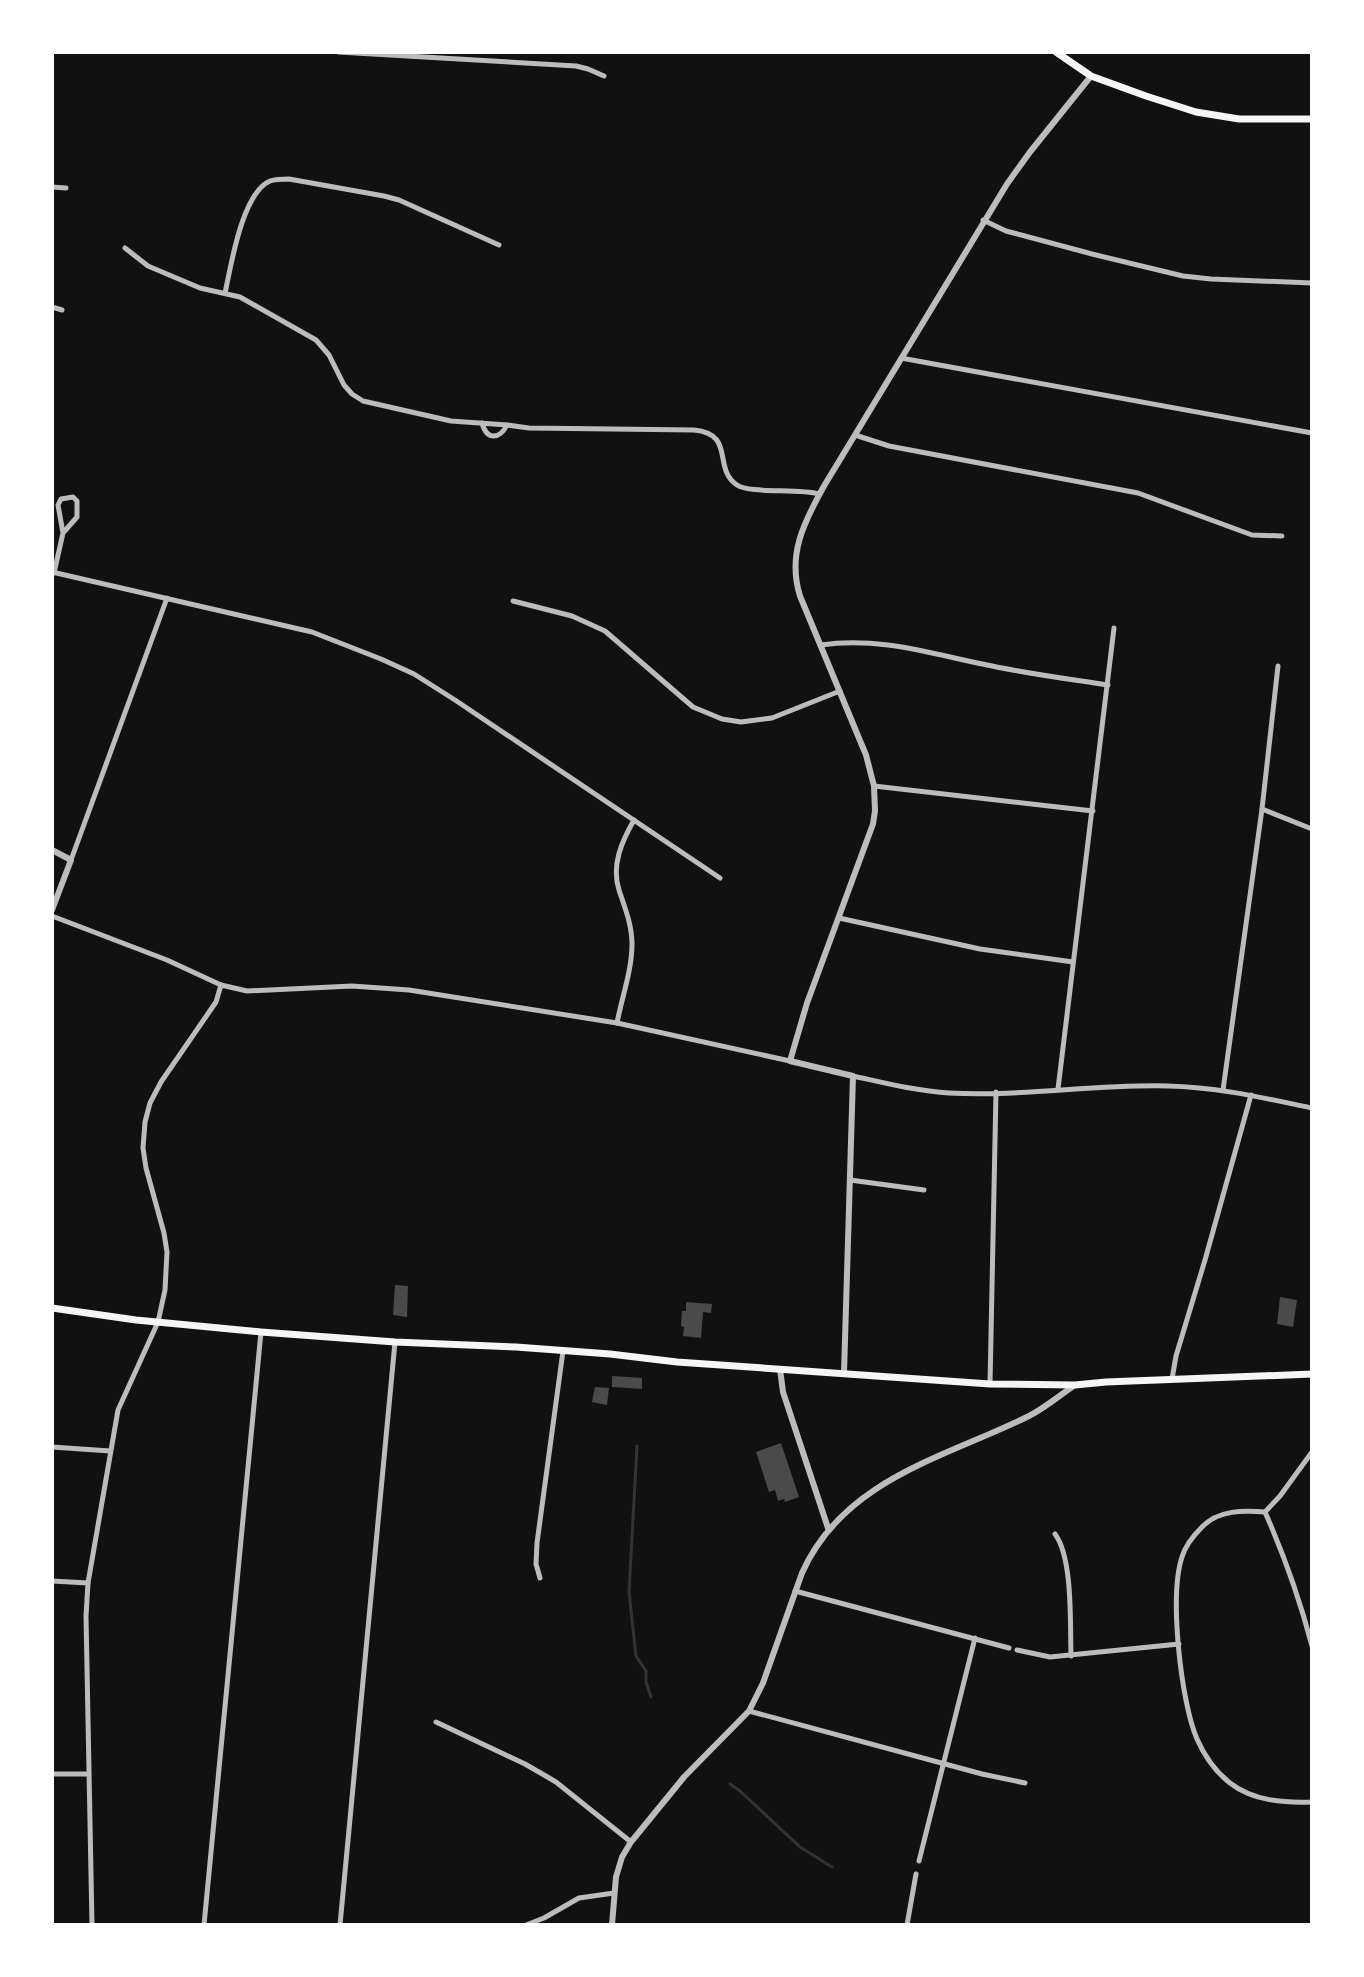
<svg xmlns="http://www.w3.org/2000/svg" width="1364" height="1977" font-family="'Source Serif 4',serif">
  <rect width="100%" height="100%" fill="#111"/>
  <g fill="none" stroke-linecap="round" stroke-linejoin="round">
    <g stroke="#333" stroke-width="3">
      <polyline points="637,1446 629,1592 636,1656 646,1671 646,1682 651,1697"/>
      <polyline points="730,1784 740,1791 800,1847 832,1867"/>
    </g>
  </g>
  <g fill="#4a4a4a">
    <polygon points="395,1285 408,1286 407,1317 393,1315"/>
    <polygon points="1280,1297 1297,1300 1293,1327 1277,1324"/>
    <polygon points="686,1302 712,1304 711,1313 703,1312 701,1338 683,1336 684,1327 681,1326 682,1311 686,1311"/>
    <polygon points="612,1376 642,1378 642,1389 612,1387"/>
    <polygon points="595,1387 609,1388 607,1405 592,1402"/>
    <polygon points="781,1443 799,1497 785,1502 784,1499 778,1501 775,1490 769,1492 756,1452"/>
  </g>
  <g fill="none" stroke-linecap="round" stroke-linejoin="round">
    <g stroke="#bcbcbc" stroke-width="5">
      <polyline points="338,52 576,66 588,69 604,76"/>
      <polyline points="52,187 66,188"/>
      <polyline points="983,220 1006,231 1092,254 1183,276 1211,279 1312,283"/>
      <path d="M125,248L148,266L200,288L240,297L316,340L329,355L344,385L352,394L363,401L451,421L507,425L529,428L694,430C736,434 712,468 737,485C750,494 798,488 819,494"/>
      <path d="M225,293C231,266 242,193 270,181C276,179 283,179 289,179L384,196L399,200L499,245"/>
      <polyline points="52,307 62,310"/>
      <polyline points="901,358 1312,433"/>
      <path d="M482,423C487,441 500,439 507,425"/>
      <polyline points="855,435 889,446 1138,493 1252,535 1282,536"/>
      <polyline points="52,572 312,632 381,659 414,674 455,700 720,878"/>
      <polyline points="54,573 63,533 58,505 61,499 73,497 77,501 77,517 63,533"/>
      <polyline points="513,601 572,616 605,631 693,707 722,719 741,722 772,718 840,691"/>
      <path d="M821,645C880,636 935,655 992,666C1030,674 1069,679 1108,685"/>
      <polyline points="874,786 1093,811"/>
      <polyline points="1262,809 1312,829"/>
      <polyline points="71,860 167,598"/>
      <polyline points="52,916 167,960 221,985"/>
      <polyline points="839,918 980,949 1073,962"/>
      <path d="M617,1023C622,997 632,970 632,944C632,925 625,908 619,890C611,865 622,841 634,820"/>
      <path d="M853,1076C885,1083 916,1091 949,1093C1022,1097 1095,1084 1168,1086C1217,1087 1264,1098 1312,1108"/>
      <polyline points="1058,1089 1114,628"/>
      <polyline points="1223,1090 1262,809 1278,666"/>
      <polyline points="850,1180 924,1190"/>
      <polyline points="1172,1379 1176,1356 1205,1260 1251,1095"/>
      <polyline points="990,1384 996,1092"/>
      <polyline points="52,1447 110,1451"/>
      <path d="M1312,1452L1280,1496L1265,1512C1244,1510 1218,1510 1202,1527C1194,1535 1185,1546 1182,1557C1169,1596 1181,1702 1197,1739C1204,1755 1216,1772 1230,1783C1253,1801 1284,1803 1312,1802"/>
      <path d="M1265,1512C1284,1555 1300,1600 1312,1646"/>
      <path d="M1055,1534C1073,1558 1070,1624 1071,1656"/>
      <polyline points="540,1578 536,1564 537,1543 563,1351"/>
      <polyline points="52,1581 88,1583"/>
      <polyline points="795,1591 1009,1648"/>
      <polyline points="1017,1650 1050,1657 1179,1644"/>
      <polyline points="749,1711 982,1774 1025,1783"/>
      <polyline points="436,1722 525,1764 556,1782 631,1842"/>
      <polyline points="52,1774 88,1774"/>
      <polyline points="919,1861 975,1638"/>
      <polyline points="92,1925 86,1616 88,1583 118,1410 158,1322 165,1290 167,1252 164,1233 146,1168 143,1148 145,1122 150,1103 161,1082 216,1002 221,985 247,991 352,986 409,990 617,1023 790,1061"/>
      <polyline points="204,1925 261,1332"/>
      <polyline points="340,1925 395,1342"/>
      <polyline points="526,1925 544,1918 579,1898 614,1893"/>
      <polyline points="907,1925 916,1874"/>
    </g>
    <g stroke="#bcbcbc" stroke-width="6">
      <polyline points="52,850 71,860 52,910"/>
      <polyline points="780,1369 783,1392 828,1528"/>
      <path d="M844,1373L853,1076L790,1061L807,1003L873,824L875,811L874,786L866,755L800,596C787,555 804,522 824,486L1007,184L1030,152L1091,76"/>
      <path d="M612,1925L616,1877L622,1857L631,1842L684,1777L749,1711L763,1683L802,1573C844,1479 944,1458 1029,1416C1045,1408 1060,1395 1075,1385"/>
    </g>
    <g stroke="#f5f5f5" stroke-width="7">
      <polyline points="1056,52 1091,76 1146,96 1196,112 1239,119 1312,119"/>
      <polyline points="52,1308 136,1320 261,1332 395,1342 516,1347 610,1354 677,1362 990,1384 1075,1385 1106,1382 1312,1374"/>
    </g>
  </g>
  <rect width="1364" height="1977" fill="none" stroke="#ffffff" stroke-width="108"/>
</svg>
